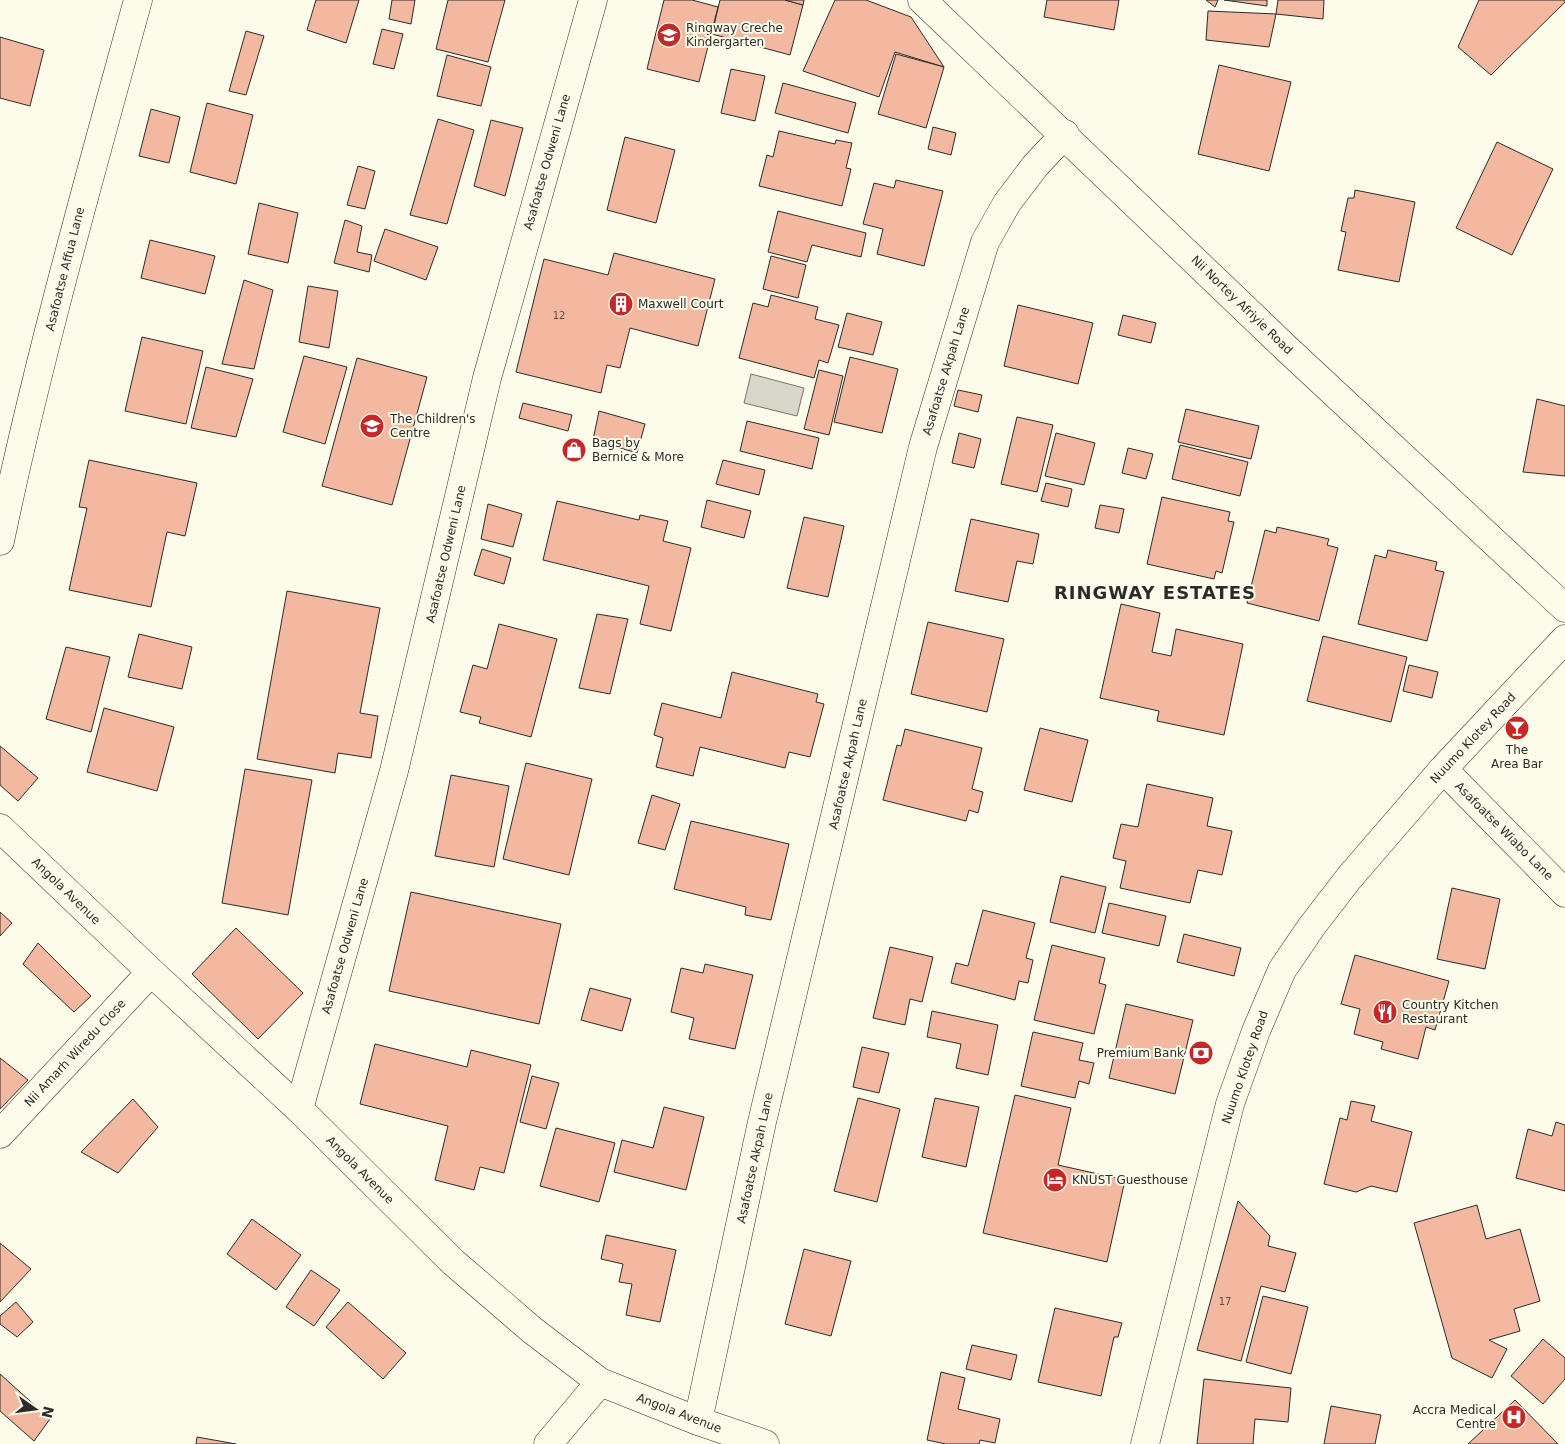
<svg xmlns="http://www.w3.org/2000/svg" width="1565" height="1444" font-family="'DejaVu Sans',sans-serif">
  <rect width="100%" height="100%" fill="#fdfbea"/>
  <polygon fill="#d8d7c9" stroke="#74746e" points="751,374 804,388 797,416 744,403"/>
  <g fill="#f2b8a0" stroke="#2b2b2b">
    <polygon points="316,0 359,0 346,43 307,30"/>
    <polygon points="392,0 415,0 411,24 389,19"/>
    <polygon points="448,0 505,0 488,62 436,49"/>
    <polygon points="664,0 692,0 718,7 699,82 647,69"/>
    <polygon points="720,0 785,0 803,5 790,55 712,34"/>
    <polygon points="785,0 804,0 803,5"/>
    <polygon points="835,0 866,0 911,17 944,67 895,52 879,97 803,71"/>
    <polygon points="1047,0 1119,0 1114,30 1044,17"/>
    <polygon points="1206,0 1218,0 1215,7"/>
    <polygon points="1224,0 1267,0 1267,6"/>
    <polygon points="1278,0 1324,0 1323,19 1276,14"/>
    <polygon points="1479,0 1565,0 1565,2 1491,75 1458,47"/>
    <polygon points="1208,11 1276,14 1269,47 1206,40"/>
    <polygon points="382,29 403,34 394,69 373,64"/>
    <polygon points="246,31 264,36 246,95 229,91"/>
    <polygon points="0,37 44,50 30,106 0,98"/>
    <polygon points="896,54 944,67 926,128 878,114"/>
    <polygon points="447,55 491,67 481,106 437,96"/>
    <polygon points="1219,65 1291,82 1269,171 1198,154"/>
    <polygon points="731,69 765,76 755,121 721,113"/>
    <polygon points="783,83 856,103 848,133 775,113"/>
    <polygon points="207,103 253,115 236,184 190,172"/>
    <polygon points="151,109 180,117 169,163 139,156"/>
    <polygon points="438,119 474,130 447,224 410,215"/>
    <polygon points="491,120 523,128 505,196 474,186"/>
    <polygon points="933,127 956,133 951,155 928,149"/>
    <polygon points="779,131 835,144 836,140 852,143 846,168 851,169 842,206 759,186 767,155 773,157"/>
    <polygon points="625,137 675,150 656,223 607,210"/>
    <polygon points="1497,142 1553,169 1512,255 1456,228"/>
    <polygon points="358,166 375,171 365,209 347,205"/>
    <polygon points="896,180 943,191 924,266 877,254 883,229 863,224 874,183 894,188"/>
    <polygon points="1355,190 1415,202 1399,282 1338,270 1346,232 1341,231 1348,198 1354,198"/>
    <polygon points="259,203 298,213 288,263 248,254"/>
    <polygon points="778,211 866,233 861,257 812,245 807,262 768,252"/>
    <polygon points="345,220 362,226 357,252 372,255 369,272 334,263"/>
    <polygon points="385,229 438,247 426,280 374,261"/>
    <polygon points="150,240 215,256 205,294 141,278"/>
    <polygon points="614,253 715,279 698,346 630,328 620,368 607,365 601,393 516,372 544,259 608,275"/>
    <polygon points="771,256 806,265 798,298 763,289"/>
    <polygon points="244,280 273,290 254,369 222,364"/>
    <polygon points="308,286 338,291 329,348 299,342"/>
    <polygon points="771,295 818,307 815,319 839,325 828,363 819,360 814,378 739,358 753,303 768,307"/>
    <polygon points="1018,305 1093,323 1078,384 1004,366"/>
    <polygon points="847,313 882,322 873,355 838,347"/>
    <polygon points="1123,315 1156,323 1151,343 1118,335"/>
    <polygon points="142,337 203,351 186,424 125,411"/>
    <polygon points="304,356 347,367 325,444 283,432"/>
    <polygon points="850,357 898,369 882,433 834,422"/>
    <polygon points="357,358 427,377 392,505 322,486"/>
    <polygon points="206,367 253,379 236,437 191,428"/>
    <polygon points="819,370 843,376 829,435 804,429"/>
    <polygon points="958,390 982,395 978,412 954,406"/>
    <polygon points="1537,399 1565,406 1565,476 1523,472"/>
    <polygon points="523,403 572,415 568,431 519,418"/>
    <polygon points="1186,409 1259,426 1251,459 1178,442"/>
    <polygon points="599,411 645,424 637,453 593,440"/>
    <polygon points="1017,417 1053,425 1037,492 1001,484"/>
    <polygon points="747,421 819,438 812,469 740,451"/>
    <polygon points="959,433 981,439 974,468 952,463"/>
    <polygon points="1056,433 1095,443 1084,485 1045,476"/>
    <polygon points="1180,445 1248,462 1240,496 1172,479"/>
    <polygon points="1128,448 1153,454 1146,479 1122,473"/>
    <polygon points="89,460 197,483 185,536 167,532 151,607 69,590 87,508 79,507"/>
    <polygon points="723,460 765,470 759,495 716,484"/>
    <polygon points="1046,483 1072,489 1068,507 1041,501"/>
    <polygon points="1162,497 1230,512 1228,521 1234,522 1222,573 1216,571 1214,579 1147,564"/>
    <polygon points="707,500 751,511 744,538 701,527"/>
    <polygon points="557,501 639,520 640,515 668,521 663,541 691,548 671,631 640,624 649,586 543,560"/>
    <polygon points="488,504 522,514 513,547 481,539"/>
    <polygon points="1100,505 1124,509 1119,533 1095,528"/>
    <polygon points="804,517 844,526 828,597 787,588"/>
    <polygon points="971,519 1039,534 1033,564 1017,561 1008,602 955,591"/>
    <polygon points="1277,527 1329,539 1327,545 1338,548 1319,621 1247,603 1265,530 1276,533"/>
    <polygon points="482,549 511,558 504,584 474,575"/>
    <polygon points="1388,550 1437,562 1435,570 1444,572 1427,641 1358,624 1375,555 1386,558"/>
    <polygon points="287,591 380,608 360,713 378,716 371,758 338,753 335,773 257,759"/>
    <polygon points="1121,604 1160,613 1152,652 1171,656 1176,629 1243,644 1224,735 1157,721 1159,711 1100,698"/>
    <polygon points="597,614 628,619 610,694 579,688"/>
    <polygon points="928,622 1004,639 987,712 911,694"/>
    <polygon points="499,624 557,639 531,737 479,723 481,717 460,712 473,665 487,669"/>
    <polygon points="139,634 192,647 182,689 128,677"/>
    <polygon points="1323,636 1407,657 1391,722 1307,701"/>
    <polygon points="66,647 110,657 91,732 46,719"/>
    <polygon points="1409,665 1438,672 1432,698 1403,691"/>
    <polygon points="732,672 818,694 816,702 824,704 810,757 789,752 785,768 700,747 693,776 656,767 663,738 654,735 662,703 721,718"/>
    <polygon points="104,708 174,727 157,791 87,772"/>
    <polygon points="1040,728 1088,740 1072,802 1024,790"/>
    <polygon points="905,729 982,748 972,789 983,792 978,813 969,810 966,821 883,800 897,745 901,746"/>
    <polygon points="0,746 38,778 18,801 0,785"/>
    <polygon points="526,763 592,779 569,875 503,859"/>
    <polygon points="245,769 312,780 288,915 222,903"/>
    <polygon points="451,775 509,786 494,867 435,856"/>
    <polygon points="1147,784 1213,798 1207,826 1232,831 1222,875 1198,870 1190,903 1120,888 1126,861 1113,858 1121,824 1138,827"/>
    <polygon points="652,795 680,804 665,850 638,843"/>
    <polygon points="691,821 789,844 771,920 745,915 746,907 674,889"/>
    <polygon points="1061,876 1106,887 1095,933 1050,922"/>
    <polygon points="1452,888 1500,899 1485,969 1437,959"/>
    <polygon points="411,892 561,924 539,1024 389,991"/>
    <polygon points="1109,903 1166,916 1159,946 1102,933"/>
    <polygon points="983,910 1035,923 1026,958 1033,960 1028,983 1019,981 1015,1000 951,983 956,963 968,966"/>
    <polygon points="0,912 12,923 0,936"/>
    <polygon points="236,928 303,993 258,1039 192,974"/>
    <polygon points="1184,934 1241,948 1234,976 1177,962"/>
    <polygon points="38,943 91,996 74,1012 23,964"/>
    <polygon points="1052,945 1105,958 1099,983 1106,985 1094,1034 1034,1020"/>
    <polygon points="890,947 933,957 922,1002 910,999 905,1025 873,1018"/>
    <polygon points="1355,955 1449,981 1435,1030 1426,1027 1418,1059 1381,1049 1383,1042 1354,1034 1360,1009 1341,1004"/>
    <polygon points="705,964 753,975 735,1049 689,1039 694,1018 671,1012 681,968 703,973"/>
    <polygon points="590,988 631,999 622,1031 581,1020"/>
    <polygon points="1126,1004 1193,1020 1175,1094 1109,1078"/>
    <polygon points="932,1011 998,1025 988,1075 956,1068 961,1044 927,1037"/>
    <polygon points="1033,1032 1083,1043 1079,1060 1094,1063 1089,1084 1079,1081 1075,1098 1021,1086"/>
    <polygon points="375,1044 467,1067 471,1050 531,1065 504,1173 480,1167 474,1190 435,1180 448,1126 360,1104"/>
    <polygon points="862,1047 889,1053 879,1093 853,1087"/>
    <polygon points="0,1058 28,1080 0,1109"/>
    <polygon points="532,1076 559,1083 546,1129 520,1122"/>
    <polygon points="1015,1095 1071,1108 1058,1165 1125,1180 1107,1262 983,1233"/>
    <polygon points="858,1098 900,1109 877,1202 834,1191"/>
    <polygon points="935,1098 979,1107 966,1167 922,1157"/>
    <polygon points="133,1099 158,1127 118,1173 81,1152"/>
    <polygon points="1351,1101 1375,1106 1371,1121 1412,1132 1397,1192 1371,1186 1356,1192 1324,1184 1340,1118 1347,1120"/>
    <polygon points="664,1107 704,1117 686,1190 614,1172 622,1140 653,1148"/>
    <polygon points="1556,1122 1565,1125 1565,1191 1516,1178 1528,1129 1552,1136"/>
    <polygon points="556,1128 615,1143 599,1202 540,1186"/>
    <polygon points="1238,1201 1270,1236 1268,1246 1296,1253 1285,1292 1261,1286 1241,1361 1197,1350"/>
    <polygon points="1477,1205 1486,1239 1520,1229 1540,1301 1514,1309 1520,1331 1489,1340 1507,1349 1492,1378 1452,1358 1414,1223"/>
    <polygon points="252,1219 301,1255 276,1290 227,1254"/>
    <polygon points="606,1235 676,1250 660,1322 626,1315 632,1284 619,1282 623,1264 601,1259"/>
    <polygon points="0,1243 31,1269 0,1302"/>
    <polygon points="804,1249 851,1261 831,1336 785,1324"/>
    <polygon points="311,1270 340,1290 314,1326 286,1307"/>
    <polygon points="1263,1296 1308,1307 1291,1374 1246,1362"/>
    <polygon points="16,1302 33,1322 17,1337 0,1324 0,1316"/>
    <polygon points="348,1302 406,1353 383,1379 326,1327"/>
    <polygon points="1055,1308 1122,1323 1118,1337 1114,1337 1101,1396 1038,1382"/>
    <polygon points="1543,1339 1565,1358 1565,1379 1543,1404 1511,1376"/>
    <polygon points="972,1345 1017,1355 1011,1380 966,1369"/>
    <polygon points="941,1372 965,1378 958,1409 1000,1419 995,1443 980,1440 979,1444 946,1444 927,1440"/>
    <polygon points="0,1374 50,1419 34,1441 0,1411"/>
    <polygon points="1204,1379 1291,1388 1288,1422 1255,1419 1253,1444 1197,1444"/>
    <polygon points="1515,1400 1558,1444 1468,1444"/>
    <polygon points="1331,1406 1381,1415 1375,1444 1324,1444"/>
    <polygon points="197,1437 236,1444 196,1444"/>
  </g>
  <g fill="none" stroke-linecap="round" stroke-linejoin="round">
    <defs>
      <g id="minor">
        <polyline points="922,0 1287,349 1565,608"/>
        <path d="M0,541C38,359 89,179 138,0"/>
        <polyline points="1443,769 1565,893"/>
        <polyline points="0,828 151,972 299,1109 453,1262 532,1330 600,1382 698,1421 765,1444"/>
        <polyline points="299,1109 394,771 487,378 593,0"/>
        <polyline points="0,1134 151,972"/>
        <polyline points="698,1421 762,1122 923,447 985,242 1007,203 1035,166 1065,134"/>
        <polyline points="548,1444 600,1382"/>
        <polyline points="1145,1444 1230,1104 1256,1031 1282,970 1312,926 1349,878 1443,769 1565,639"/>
      </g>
    </defs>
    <use href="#minor" stroke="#2b2b2b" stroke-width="29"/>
    <use href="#minor" stroke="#fdfbea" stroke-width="28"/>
  </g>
  <defs>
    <symbol id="school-disc" viewBox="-11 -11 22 22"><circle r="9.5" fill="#c62828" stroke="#fdfbea"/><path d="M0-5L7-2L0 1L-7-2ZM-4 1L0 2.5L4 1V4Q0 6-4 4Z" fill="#fff"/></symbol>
    <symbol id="building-disc" viewBox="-11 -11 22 22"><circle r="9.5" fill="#c62828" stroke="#fdfbea"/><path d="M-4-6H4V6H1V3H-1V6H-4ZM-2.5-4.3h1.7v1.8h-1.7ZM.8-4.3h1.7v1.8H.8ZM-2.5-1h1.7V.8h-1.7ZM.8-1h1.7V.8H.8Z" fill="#fff"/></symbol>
    <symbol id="shop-disc" viewBox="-11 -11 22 22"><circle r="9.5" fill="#c62828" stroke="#fdfbea"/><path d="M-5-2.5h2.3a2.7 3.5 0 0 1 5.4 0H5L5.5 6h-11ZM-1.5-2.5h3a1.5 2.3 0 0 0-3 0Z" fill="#fff"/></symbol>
    <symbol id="bar-disc" viewBox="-11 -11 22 22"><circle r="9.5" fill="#c62828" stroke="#fdfbea"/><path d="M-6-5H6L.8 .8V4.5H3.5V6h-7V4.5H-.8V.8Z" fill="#fff"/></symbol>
    <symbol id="restaurant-disc" viewBox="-11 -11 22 22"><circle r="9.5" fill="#c62828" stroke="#fdfbea"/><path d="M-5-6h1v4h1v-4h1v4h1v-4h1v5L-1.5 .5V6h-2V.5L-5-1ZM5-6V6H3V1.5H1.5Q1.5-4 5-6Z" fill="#fff"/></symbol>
    <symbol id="bank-disc" viewBox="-11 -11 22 22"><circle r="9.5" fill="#c62828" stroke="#fdfbea"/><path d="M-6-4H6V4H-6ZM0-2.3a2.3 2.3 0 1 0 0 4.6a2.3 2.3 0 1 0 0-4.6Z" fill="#fff"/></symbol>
    <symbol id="hotel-disc" viewBox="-11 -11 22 22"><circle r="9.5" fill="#c62828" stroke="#fdfbea"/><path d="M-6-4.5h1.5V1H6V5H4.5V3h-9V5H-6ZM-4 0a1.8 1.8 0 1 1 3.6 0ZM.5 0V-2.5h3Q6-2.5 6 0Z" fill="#fff"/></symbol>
    <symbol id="hospital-disc" viewBox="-11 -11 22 22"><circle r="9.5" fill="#c62828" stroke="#fdfbea"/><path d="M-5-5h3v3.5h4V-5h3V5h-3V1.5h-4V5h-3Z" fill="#fff"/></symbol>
  </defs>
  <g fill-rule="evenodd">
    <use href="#school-disc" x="655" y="21" width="28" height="28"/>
    <use href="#building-disc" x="607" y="290" width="28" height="28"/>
    <use href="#school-disc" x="358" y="412" width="28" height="28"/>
    <use href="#shop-disc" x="560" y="436" width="28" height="28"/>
    <use href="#bar-disc" x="1503" y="714" width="28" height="28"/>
    <use href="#restaurant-disc" x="1371" y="998" width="28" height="28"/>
    <use href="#bank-disc" x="1187" y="1039" width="28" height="28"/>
    <use href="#hotel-disc" x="1041" y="1166" width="28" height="28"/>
    <use href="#hospital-disc" x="1500" y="1403" width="28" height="28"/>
  </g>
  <g text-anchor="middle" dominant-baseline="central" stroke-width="4" stroke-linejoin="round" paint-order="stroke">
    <g font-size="10" fill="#5d4e48">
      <text x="559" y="315">12</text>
      <text x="1225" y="1301">17</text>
    </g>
    <g font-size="12" fill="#2b2b2b" stroke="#fdfbea" text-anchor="start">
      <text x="686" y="28">Ringway Creche<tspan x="686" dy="14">Kindergarten</tspan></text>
      <text x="638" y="304">Maxwell Court</text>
      <text x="390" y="419">The Children's<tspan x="390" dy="14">Centre</tspan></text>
      <text x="592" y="443">Bags by<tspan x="592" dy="14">Bernice &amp; More</tspan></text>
      <text x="1517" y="750" text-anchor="middle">The<tspan x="1517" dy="14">Area Bar</tspan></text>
      <text x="1402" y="1005">Country Kitchen<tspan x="1402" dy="14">Restaurant</tspan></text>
      <text x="1184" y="1053" text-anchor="end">Premium Bank</text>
      <text x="1072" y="1180">KNUST Guesthouse</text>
      <text x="1496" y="1410" text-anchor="end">Accra Medical<tspan x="1496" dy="14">Centre</tspan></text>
    </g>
    <g font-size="12" fill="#2b2b2b" stroke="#fdfbea">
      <text transform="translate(547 162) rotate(-74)">Asafoatse Odweni Lane</text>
      <text transform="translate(65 269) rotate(-76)">Asafoatse Affua Lane</text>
      <text transform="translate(1242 305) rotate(44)">Nii Nortey Afriyie Road</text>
      <text transform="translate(946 371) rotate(-73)">Asafoatse Akpah Lane</text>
      <text transform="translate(446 554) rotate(-77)">Asafoatse Odweni Lane</text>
      <text transform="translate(1473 738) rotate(-47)">Nuumo Klotey Road</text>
      <text transform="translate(848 764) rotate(-77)">Asafoatse Akpah Lane</text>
      <text transform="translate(1504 831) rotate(45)">Asafoatse Wiabo Lane</text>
      <text transform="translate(66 891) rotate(44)">Angola Avenue</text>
      <text transform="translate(345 946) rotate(-74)">Asafoatse Odweni Lane</text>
      <text transform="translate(75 1053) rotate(-47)">Nii Amarh Wiredu Close</text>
      <text transform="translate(1245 1067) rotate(-71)">Nuumo Klotey Road</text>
      <text transform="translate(755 1158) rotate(-78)">Asafoatse Akpah Lane</text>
      <text transform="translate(360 1170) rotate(45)">Angola Avenue</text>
      <text transform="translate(679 1413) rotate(21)">Angola Avenue</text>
    </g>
    <g font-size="18" font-weight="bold" letter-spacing="1" fill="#2b2b2b" stroke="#fdfbea">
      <text x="1155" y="592">RINGWAY ESTATES</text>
    </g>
  </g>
  <g transform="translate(35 1409) rotate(104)" stroke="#fdfbea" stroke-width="4" paint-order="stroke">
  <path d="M0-4L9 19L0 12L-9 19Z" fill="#2b2b2b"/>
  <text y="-8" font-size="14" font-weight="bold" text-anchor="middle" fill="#2b2b2b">N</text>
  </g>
</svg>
